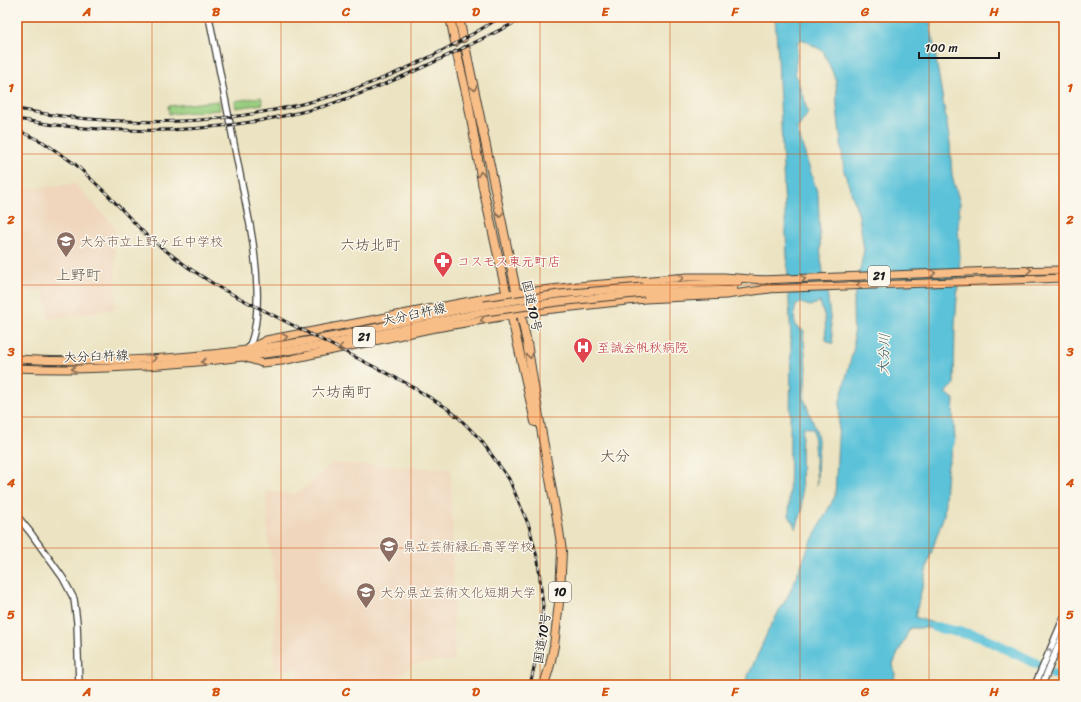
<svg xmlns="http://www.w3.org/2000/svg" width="1081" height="702" font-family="Sriracha,'Klee One',sans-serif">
  <rect width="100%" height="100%" fill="#fbf7ec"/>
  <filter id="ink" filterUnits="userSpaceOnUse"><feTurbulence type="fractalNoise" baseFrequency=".025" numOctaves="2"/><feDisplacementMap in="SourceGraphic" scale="8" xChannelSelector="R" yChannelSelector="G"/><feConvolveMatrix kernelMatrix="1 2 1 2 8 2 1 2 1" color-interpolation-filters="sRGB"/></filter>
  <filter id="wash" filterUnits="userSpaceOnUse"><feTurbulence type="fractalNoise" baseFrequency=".012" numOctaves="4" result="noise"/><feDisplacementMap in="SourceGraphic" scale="16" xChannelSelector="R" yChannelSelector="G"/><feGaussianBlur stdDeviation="0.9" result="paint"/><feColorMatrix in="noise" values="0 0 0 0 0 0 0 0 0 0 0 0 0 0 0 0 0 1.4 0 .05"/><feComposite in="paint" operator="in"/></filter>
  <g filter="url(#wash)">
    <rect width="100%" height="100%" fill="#ebe3c1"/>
    <g fill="#efd6bc">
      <polygon points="73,184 76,185 114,226 116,293 115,309 49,319 44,290 17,294 17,190"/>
      <polygon points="333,463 384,466 451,469 454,661 439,661 414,664 389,685 299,685 298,669 274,670 275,593 272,561 268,538 266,491 294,494 310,485 314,479"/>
    </g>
    <g fill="#97cd7e" stroke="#5a744d">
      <polygon points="261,97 263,104 236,108 235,101"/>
      <polygon points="219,101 220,110 169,114 168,106"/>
    </g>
    <polygon fill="#5cc2d9" stroke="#3c6f7a" points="775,17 929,17 950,143 952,176 960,203 958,227 960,257 955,325 954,385 945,393 954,399 953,413 955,439 947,469 944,515 929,559 915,617 948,628 947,631 931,628 910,628 893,664 895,675 893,685 744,685 769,629 789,594 809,546 835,496 840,401 854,347 853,304 864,250 859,216 844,171 837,107 836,80 823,51 802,39 798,42 795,72 808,113 797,129 818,195 821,260 828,299 833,344 826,340 825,318 820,302 810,306 801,303 796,305 794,314 795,326 804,331 803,338 804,341 806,370 804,399 816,430 818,439 817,485 813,429 803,427 801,447 802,511 796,529 789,515 791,343 778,58"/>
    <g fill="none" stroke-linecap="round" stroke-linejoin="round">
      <g stroke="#5cc2d9" stroke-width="10">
        <polyline points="935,627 982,637 1037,664"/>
        <polyline points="1054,674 1064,676"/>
      </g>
    </g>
  </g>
  <g filter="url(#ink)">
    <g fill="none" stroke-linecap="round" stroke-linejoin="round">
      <defs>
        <g id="minor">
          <path d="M209,17L250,225C256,258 264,322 247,351"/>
          <polyline points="17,516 30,532 63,578 74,599 77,622 79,685"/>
          <polyline points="1035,685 1064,617"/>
          <polyline points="1042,685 1064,632"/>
        </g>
        <g id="major">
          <polyline points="760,280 995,271 1064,270"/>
          <polyline points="643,287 738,282"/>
          <polyline points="764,289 1064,278"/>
          <polyline points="644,293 734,290"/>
          <polyline points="249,349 266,340 507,294 578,286 688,277 724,277 764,280"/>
          <polyline points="243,357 262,363 282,361 430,329 536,311 645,299 726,295 769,289"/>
          <path d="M17,359C119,365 223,356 324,338C377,328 430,315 484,305"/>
          <path d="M17,368C53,370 90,369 126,367C193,364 259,356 325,345C378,335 432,322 485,312"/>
        </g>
        <g id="highway">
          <polyline points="450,17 455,42"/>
          <polyline points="459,17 463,38"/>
          <polyline points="466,50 527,343 539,417 558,524 562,551 560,594 554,646 550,665 544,685"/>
          <polyline points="457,54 468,101 483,188 535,422"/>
        </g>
      </defs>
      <use href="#minor" stroke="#3b3a35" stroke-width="8"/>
      <use href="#major" stroke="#3b3a35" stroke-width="9"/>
      <use href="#highway" stroke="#3b3a35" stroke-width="10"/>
      <use href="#minor" stroke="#fff" stroke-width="5.5"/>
      <use href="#major" stroke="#f7be88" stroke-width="7"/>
      <use href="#highway" stroke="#f7be88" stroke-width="8"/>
      <defs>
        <g id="rail">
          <path d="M17,109C121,129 230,126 332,96C391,79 448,50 501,17"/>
          <path d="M17,119C97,134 177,134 258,121C284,116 312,111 337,102C403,80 464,47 527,17"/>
          <polyline points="17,130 43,142 75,164 105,192 149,238 189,268 220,288 406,383 447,408 459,418 480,439 509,479 529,526 538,561 543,606 541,623 540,641 530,685"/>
        </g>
      </defs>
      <use href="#rail" stroke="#1c1c1c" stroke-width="3"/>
      <use href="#rail" stroke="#fbf7ec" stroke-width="1.5" stroke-dasharray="4.5" stroke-linecap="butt"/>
      <defs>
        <g id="major-bridge">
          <polyline points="484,305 559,294 643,287"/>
          <polyline points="485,312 558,302 644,293"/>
        </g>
      </defs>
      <use href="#major-bridge" stroke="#3b3a35" stroke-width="9" stroke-linecap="butt"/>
      <use href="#major-bridge" stroke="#f7be88" stroke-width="7"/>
    </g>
    <defs><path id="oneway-chevron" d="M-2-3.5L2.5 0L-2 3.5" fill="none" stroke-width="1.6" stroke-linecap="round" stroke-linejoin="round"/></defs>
    <g stroke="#8a6d52">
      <use href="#oneway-chevron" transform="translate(474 88) rotate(78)"/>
      <use href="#oneway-chevron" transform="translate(481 174) rotate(-100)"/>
      <use href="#oneway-chevron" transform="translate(500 215) rotate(79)"/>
      <use href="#oneway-chevron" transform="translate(1029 270) rotate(-1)"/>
      <use href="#oneway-chevron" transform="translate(933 273) rotate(-2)"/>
      <use href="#oneway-chevron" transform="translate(681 278) rotate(-3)"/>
      <use href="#oneway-chevron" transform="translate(803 279) rotate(-2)"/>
      <use href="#oneway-chevron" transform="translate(859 285) rotate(178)"/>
      <use href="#oneway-chevron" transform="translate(483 320) rotate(170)"/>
      <use href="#oneway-chevron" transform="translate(285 337) rotate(-11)"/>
      <use href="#oneway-chevron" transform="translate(341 348) rotate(168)"/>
      <use href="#oneway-chevron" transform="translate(530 356) rotate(80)"/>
      <use href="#oneway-chevron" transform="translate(154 358) rotate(-4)"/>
      <use href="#oneway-chevron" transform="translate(204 362) rotate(174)"/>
      <use href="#oneway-chevron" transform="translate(74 369) rotate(179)"/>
    </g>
    <use stroke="#999" href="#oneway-chevron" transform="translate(1049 651) rotate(-67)"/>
  </g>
  <path fill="none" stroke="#d4530e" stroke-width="1" stroke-opacity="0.55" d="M152,17V685M281,17V685M411,17V685M540,17V685M670,17V685M800,17V685M929,17V685M17,154H1064M17,285H1064M17,417H1064M17,548H1064"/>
  <defs>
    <symbol id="school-pin" viewBox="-11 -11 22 30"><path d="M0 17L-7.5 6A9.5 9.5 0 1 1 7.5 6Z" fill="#8d6e63" stroke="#fbf7ec"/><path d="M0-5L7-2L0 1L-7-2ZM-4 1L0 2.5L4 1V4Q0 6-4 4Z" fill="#fff"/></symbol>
    <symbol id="pharmacy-pin" viewBox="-11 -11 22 30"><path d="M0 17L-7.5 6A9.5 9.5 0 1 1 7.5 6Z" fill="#e0444e" stroke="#fbf7ec"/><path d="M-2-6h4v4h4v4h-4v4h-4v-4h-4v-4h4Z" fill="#fff"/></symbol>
    <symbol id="hospital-pin" viewBox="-11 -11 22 30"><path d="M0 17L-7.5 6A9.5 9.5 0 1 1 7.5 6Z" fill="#e0444e" stroke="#fbf7ec"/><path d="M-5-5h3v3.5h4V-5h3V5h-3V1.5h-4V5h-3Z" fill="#fff"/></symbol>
    <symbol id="university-pin" viewBox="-11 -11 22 30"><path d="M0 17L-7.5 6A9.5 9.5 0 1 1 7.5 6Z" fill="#8d6e63" stroke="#fbf7ec"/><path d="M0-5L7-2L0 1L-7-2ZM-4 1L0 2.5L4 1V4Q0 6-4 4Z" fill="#fff"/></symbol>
  </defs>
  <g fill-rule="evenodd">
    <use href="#school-pin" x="55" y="230" width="22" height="30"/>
    <use href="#pharmacy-pin" x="432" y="250" width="22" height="30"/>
    <use href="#hospital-pin" x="572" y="336" width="22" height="30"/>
    <use href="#school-pin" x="378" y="535" width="22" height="30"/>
    <use href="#university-pin" x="355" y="581" width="22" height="30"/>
  </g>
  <g text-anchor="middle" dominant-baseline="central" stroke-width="3" stroke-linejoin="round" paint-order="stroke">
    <g fill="#fbf7ec" stroke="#5f5e5a" stroke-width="1">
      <rect x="868" y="266" width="22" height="20" rx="3"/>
      <rect x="353" y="327" width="22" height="20" rx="3"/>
      <rect x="549" y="582" width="22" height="20" rx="3"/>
    </g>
    <g font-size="12" font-weight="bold" fill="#1c1c1c">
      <text x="879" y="276">21</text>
      <text x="364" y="337">21</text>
      <text x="560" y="592">10</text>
    </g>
    <g font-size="13" fill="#785e54" stroke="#fbf7ec" text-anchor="start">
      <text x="80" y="241">大分市立上野ヶ丘中学校</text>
      <text x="403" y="546">県立芸術緑丘高等学校</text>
      <text x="380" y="592">大分県立芸術文化短期大学</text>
    </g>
    <g font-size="13" fill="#be3a42" stroke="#fbf7ec" text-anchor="start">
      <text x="457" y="261">コスモス東元町店</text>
      <text x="597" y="347">至誠会帆秋病院</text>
    </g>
    <g font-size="13" fill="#1c1c1c" stroke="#fbf7ec">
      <text transform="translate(532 306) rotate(78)">国道10号</text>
      <text transform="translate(414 314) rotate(-12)">大分臼杵線</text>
      <text transform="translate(96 356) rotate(-2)">大分臼杵線</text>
      <text transform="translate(542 638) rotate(-81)">国道10号</text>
    </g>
    <g font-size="14" font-style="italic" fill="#365e68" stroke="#fbf7ec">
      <text transform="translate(884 354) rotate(-88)">大分川</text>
    </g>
    <g font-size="15" fill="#5d5043" stroke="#fbf7ec">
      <text x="370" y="245">六坊北町</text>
      <text x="78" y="275">上野町</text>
      <text x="341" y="392">六坊南町</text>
      <text x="615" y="456">大分</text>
    </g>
  </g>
  <rect width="1081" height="702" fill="none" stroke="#fbf7ec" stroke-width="44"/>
  <path d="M919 52v6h80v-6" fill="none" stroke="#1c1c1c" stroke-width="2"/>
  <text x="925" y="52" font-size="12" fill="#1c1c1c" stroke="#fbf7ec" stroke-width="3" paint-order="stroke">100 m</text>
  <rect x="22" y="22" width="1037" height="658" fill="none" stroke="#d4530e" stroke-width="1.5"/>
  <g font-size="13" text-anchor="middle" font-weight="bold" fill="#d4530e">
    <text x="87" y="16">A</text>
    <text x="216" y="16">B</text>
    <text x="346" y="16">C</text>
    <text x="476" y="16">D</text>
    <text x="605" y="16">E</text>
    <text x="735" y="16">F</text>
    <text x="865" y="16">G</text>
    <text x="994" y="16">H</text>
    <text x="11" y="92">1</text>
    <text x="1070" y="92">1</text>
    <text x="11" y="224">2</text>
    <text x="1070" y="224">2</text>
    <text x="11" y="356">3</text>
    <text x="1070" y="356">3</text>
    <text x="11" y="487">4</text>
    <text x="1070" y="487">4</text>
    <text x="11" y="619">5</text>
    <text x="1070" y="619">5</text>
    <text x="87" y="696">A</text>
    <text x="216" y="696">B</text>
    <text x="346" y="696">C</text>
    <text x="476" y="696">D</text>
    <text x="605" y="696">E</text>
    <text x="735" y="696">F</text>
    <text x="865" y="696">G</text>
    <text x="994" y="696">H</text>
  </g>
</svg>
